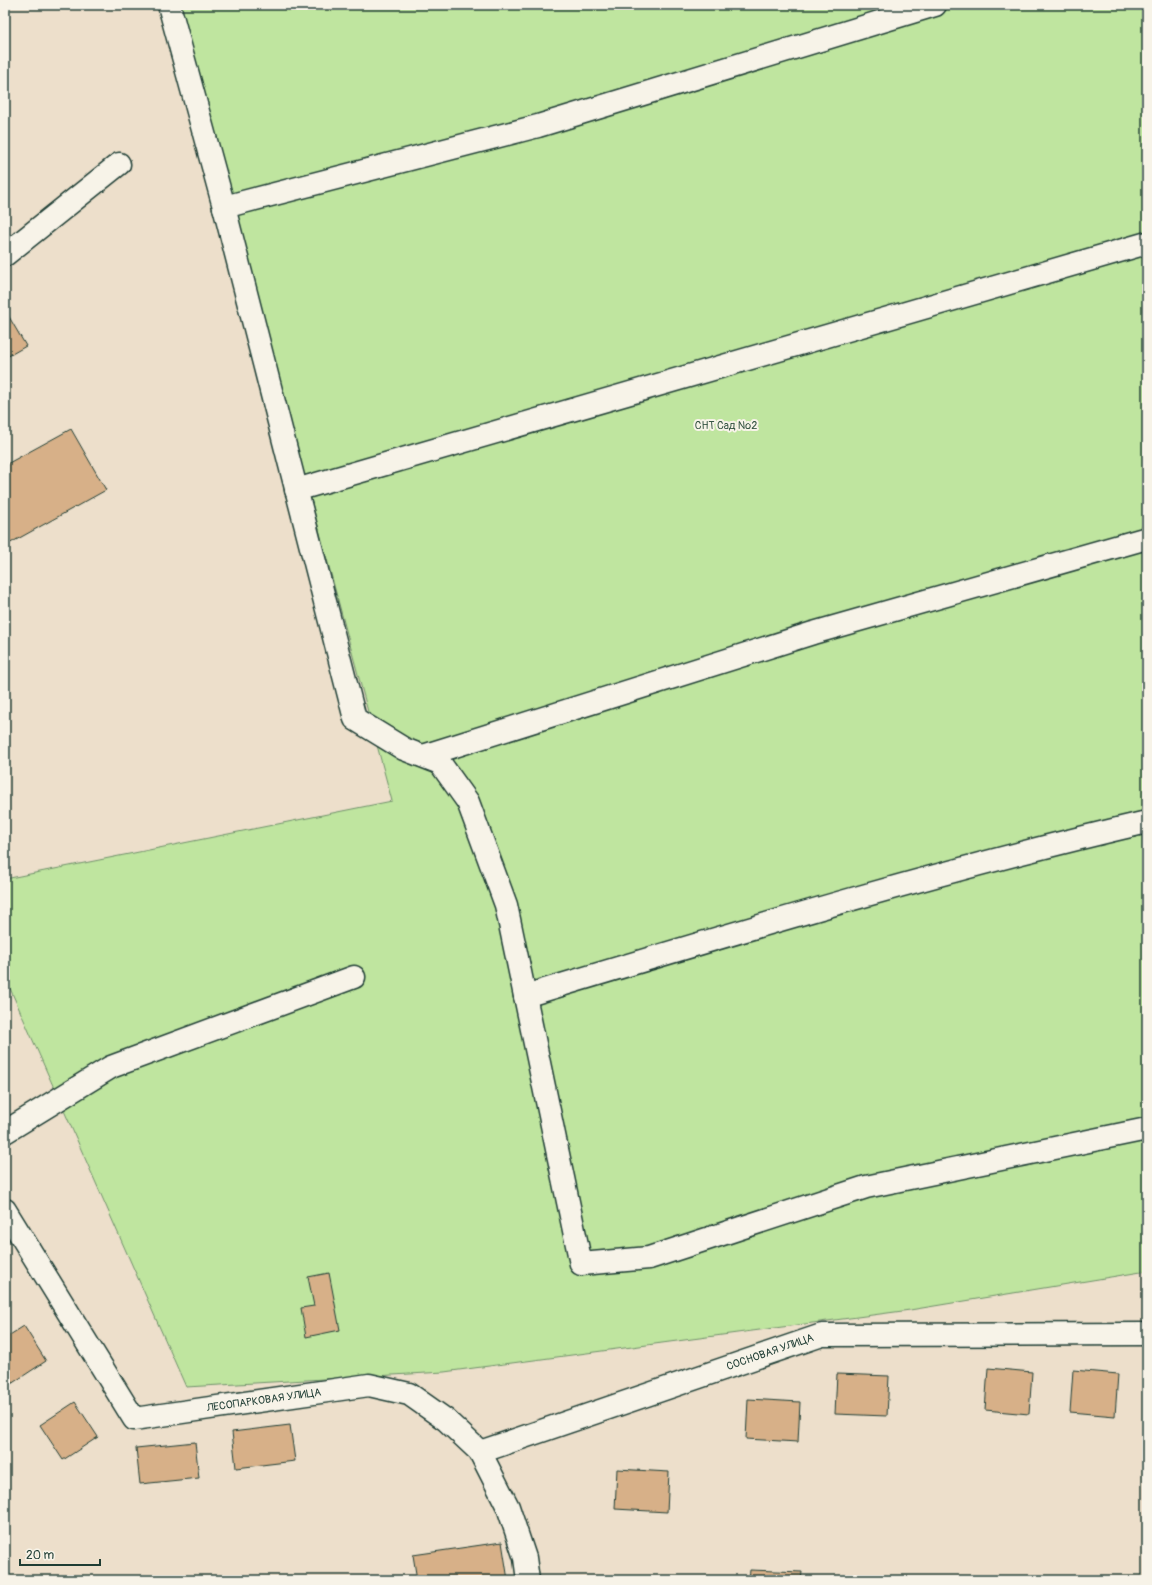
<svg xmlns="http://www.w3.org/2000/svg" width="1152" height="1585" font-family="Pangolin,sans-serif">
  <rect width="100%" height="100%" fill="#eddfcb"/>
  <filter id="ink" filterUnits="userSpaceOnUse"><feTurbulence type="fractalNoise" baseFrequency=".025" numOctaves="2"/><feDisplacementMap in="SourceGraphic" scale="8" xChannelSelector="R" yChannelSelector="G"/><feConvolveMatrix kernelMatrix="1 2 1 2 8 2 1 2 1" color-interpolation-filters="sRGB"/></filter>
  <g filter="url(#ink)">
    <polygon fill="#bfe59f" stroke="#6f916a" points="178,5 1147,5 1147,1271 910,1310 444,1372 186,1387 5,977 5,879 392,801"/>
    <g fill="#d7b088" stroke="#1f3d34">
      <polygon points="5,310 26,346 5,358"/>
      <polygon points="71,429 106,490 5,546 5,465"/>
      <polygon points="329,1273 340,1330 306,1337 301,1308 314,1306 308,1277"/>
      <polygon points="24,1326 46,1361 11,1384 5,1375 5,1338"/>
      <polygon points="988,1368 1032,1372 1029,1414 985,1410"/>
      <polygon points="1073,1370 1118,1374 1115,1416 1070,1412"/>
      <polygon points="837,1374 889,1376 887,1416 835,1414"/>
      <polygon points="748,1399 800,1402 798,1442 746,1439"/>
      <polygon points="75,1402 98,1437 63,1460 40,1425"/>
      <polygon points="290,1425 295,1461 236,1468 232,1432"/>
      <polygon points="195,1442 199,1478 140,1484 136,1448"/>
      <polygon points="617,1469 669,1472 667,1512 615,1509"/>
      <polygon points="502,1542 508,1580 417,1580 413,1555"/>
      <polygon points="750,1570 802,1572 801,1580 749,1580"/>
      <polygon points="633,1577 685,1579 685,1580 633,1580"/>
      <polygon points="863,1577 908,1580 863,1580"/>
    </g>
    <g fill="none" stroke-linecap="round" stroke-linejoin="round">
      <defs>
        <g id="minor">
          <polyline points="169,5 224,207"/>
          <polyline points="935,5 538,126 224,207 355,719 404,749 440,763 468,802 506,905 581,1264 649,1258 866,1187 1147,1129"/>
          <polyline points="5,255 119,164"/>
          <polyline points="296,490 1147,243"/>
          <polyline points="423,756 813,633 1147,538"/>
          <path d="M525,996C731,934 937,871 1147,822"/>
          <polyline points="5,1132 111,1067 354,977"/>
          <polyline points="5,1210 134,1419 369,1385 409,1394 446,1420 480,1452 508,1507 525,1558 528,1580"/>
          <polyline points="480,1452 822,1335 1147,1334"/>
        </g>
      </defs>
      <use href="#minor" stroke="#1f3d34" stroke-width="25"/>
      <use href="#minor" stroke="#f7f3e8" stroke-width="22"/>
    </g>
  </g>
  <g text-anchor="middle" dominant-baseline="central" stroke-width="4" stroke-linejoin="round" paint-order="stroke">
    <g font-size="11" fill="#375644" stroke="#f7f3e8">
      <text x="726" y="425">СНТ Сад №2</text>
    </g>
    <g font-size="11" fill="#1f3d34" stroke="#f7f3e8">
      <text transform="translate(770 1352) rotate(-19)">СОСНОВАЯ УЛИЦА</text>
      <text transform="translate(264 1400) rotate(-8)">ЛЕСОПАРКОВАЯ УЛИЦА</text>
    </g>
  </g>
  <rect width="1152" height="1585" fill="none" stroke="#f7f3e8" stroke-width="20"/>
  <rect x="10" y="10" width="1132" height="1565" fill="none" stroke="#1f3d34" stroke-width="1.5" filter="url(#ink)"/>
  <path d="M20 1559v6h80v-6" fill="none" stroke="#1f3d34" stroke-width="2"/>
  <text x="26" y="1559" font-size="12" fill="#1f3d34" stroke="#f7f3e8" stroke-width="3" paint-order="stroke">20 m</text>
</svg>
